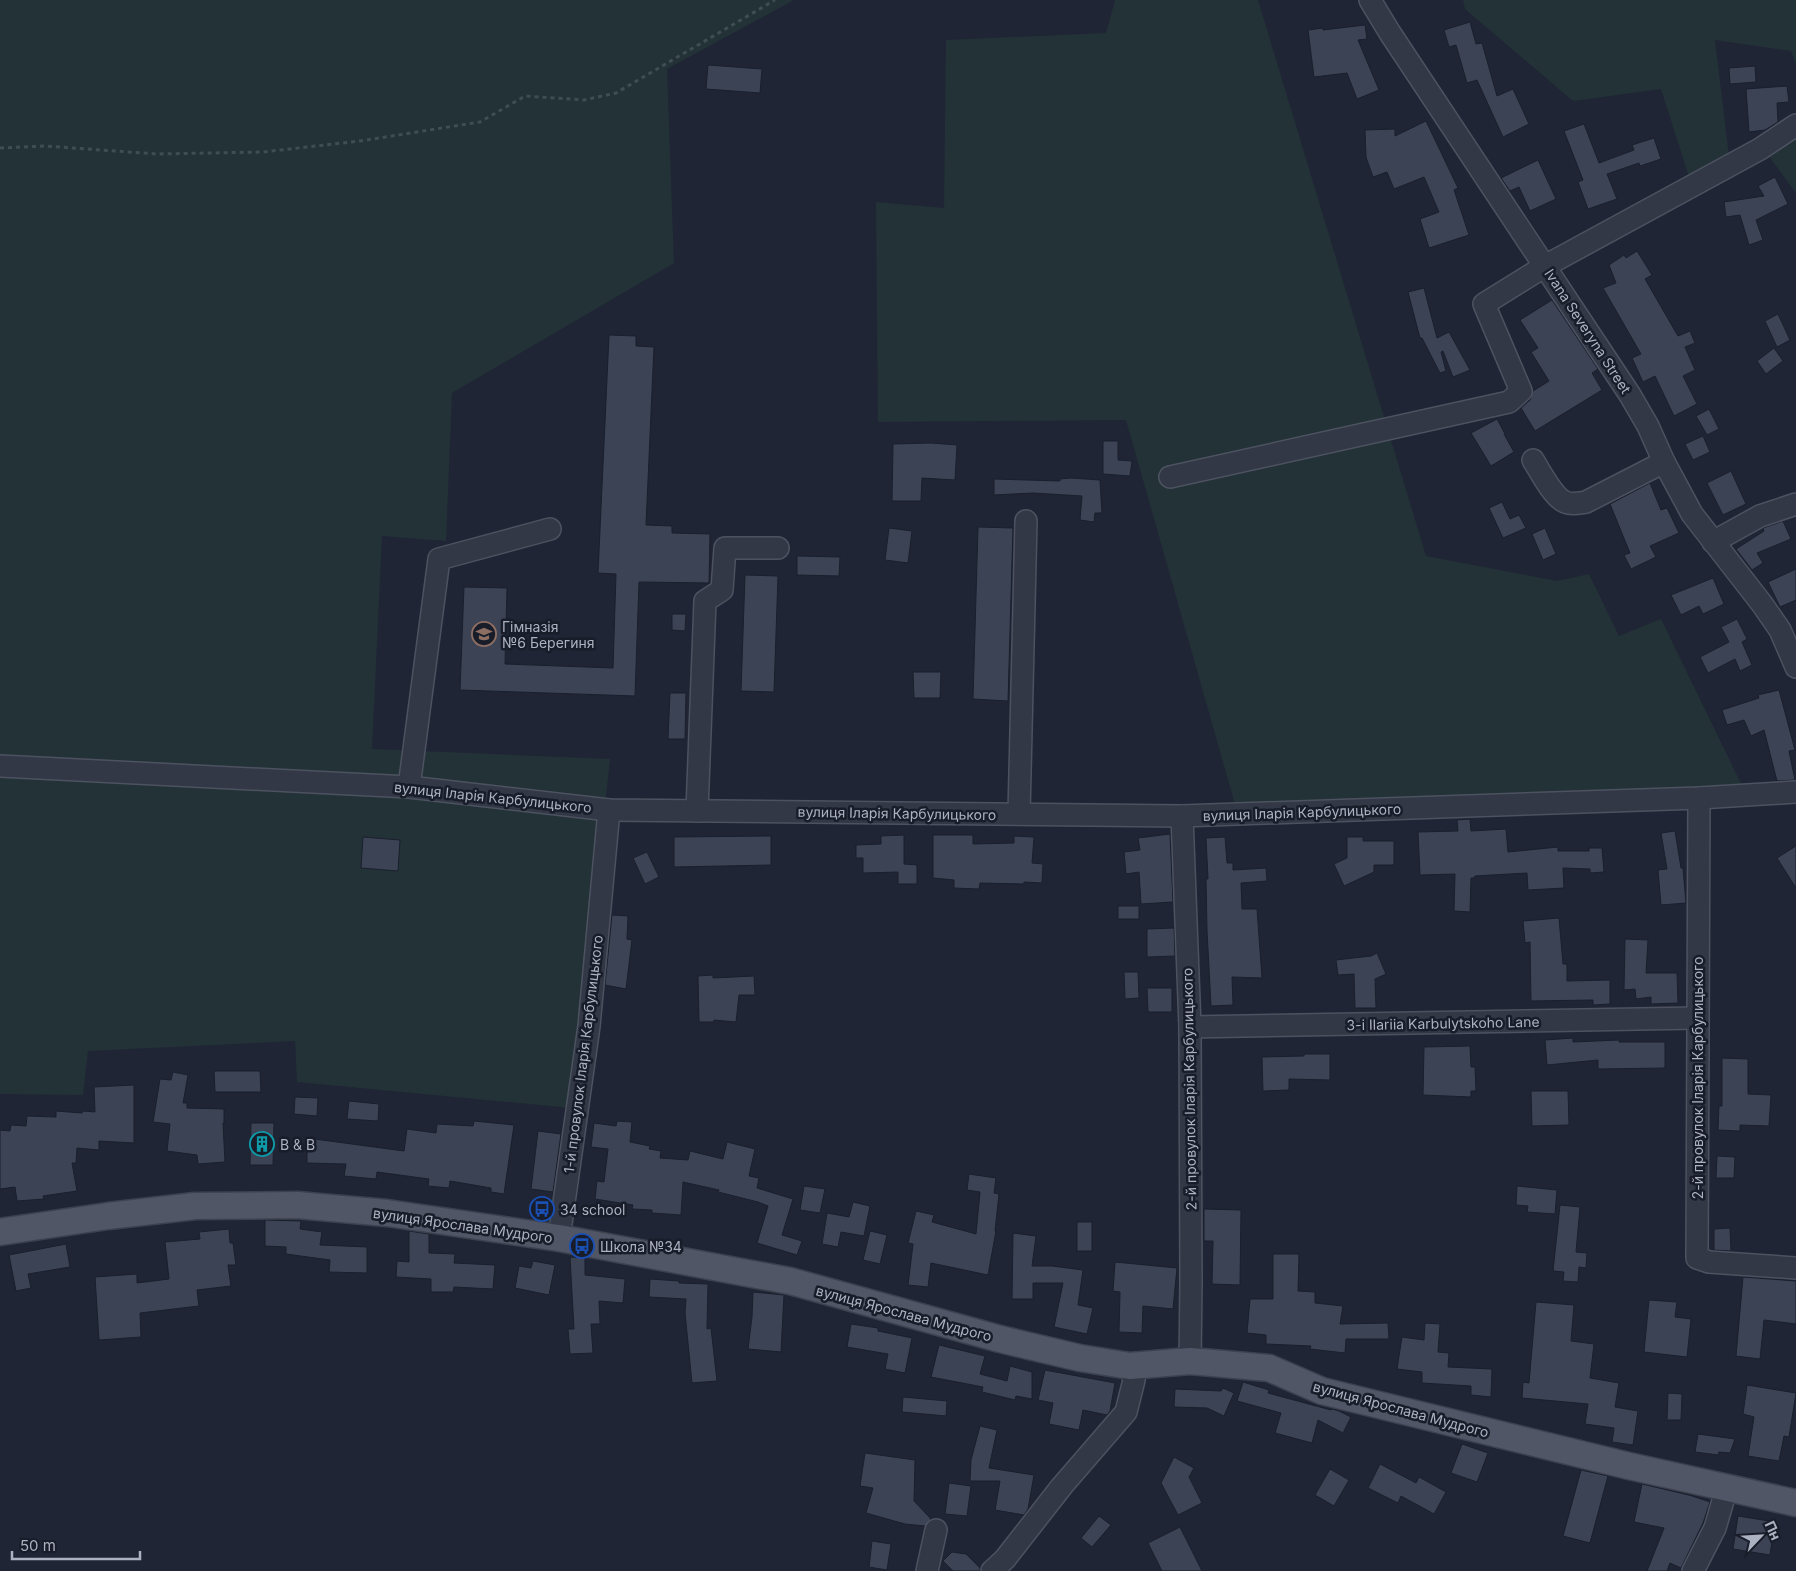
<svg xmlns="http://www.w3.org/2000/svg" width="1796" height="1571" font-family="Inter,sans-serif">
  <rect width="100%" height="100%" fill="#1f2534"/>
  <g fill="#223237">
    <polygon points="0,0 794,0 667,69 674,263 452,393 446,541 382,536 372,749 610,759 572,1108 297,1082 295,1041 88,1051 83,1095 0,1094"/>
    <polygon points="1115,0 1258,0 1426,556 1557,581 1589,574 1619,636 1661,619 1749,800 1240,822 1126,420 878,422 876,202 944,208 946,40 1106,33"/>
    <polygon points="1463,0 1796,0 1796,64 1791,51 1715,40 1729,156 1689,177 1661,89 1573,101 1465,9"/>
    <polygon points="1796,120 1796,193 1760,144"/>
  </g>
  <g fill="#3b4355" stroke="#1a1f2c">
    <polygon points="1470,22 1476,44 1482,43 1497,96 1513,89 1529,124 1503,137 1477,80 1467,83 1456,45 1449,47 1444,30"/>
    <polygon points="1365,25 1367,39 1358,40 1379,90 1357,99 1347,73 1314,77 1308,30 1323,28 1323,30"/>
    <polygon points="708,65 762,69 760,93 706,89"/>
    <polygon points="1755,66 1756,82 1730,84 1729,68"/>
    <polygon points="1787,86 1789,102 1777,103 1778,122 1765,130 1749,132 1746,89"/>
    <polygon points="1426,121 1458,188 1454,190 1469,235 1429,248 1420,219 1439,212 1424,177 1394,189 1387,172 1373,177 1366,157 1365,130 1395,129 1395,136"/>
    <polygon points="1584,124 1599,163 1634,150 1632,145 1654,138 1661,159 1640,166 1639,163 1607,174 1617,199 1588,209 1578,182 1583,180 1564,131"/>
    <polygon points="1538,160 1556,199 1530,211 1519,187 1510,191 1501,178"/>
    <polygon points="1775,177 1788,204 1756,220 1763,240 1749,245 1740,215 1726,217 1724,202 1764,196 1758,186"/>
    <polygon points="1637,251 1652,275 1645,279 1678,336 1690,331 1695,343 1685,347 1695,370 1683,376 1697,404 1674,416 1655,376 1643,382 1632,358 1641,354 1603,288 1616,283 1609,265 1624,255 1626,258"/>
    <polygon points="1424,288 1437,338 1449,332 1470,370 1453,377 1443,351 1441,352 1446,371 1440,373 1422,338 1420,338 1408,292"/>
    <polygon points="1552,300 1598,369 1592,373 1602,390 1535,431 1521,408 1530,400 1533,391 1549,381 1531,352 1538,348 1520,320"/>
    <polygon points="1778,314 1790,340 1777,347 1765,321"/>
    <polygon points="609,335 636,336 636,346 654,347 646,525 672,526 672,533 710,534 709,583 639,582 635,696 460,690 464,587 507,588 505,664 613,668 616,574 598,573"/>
    <polygon points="1774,348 1783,361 1766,374 1757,361"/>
    <polygon points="1709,409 1719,429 1707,435 1696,416"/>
    <polygon points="1497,419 1505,434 1504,434 1514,452 1491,466 1471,433"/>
    <polygon points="1703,436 1710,452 1693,460 1685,444"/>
    <polygon points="1103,441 1118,441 1118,460 1132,461 1130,476 1103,474"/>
    <polygon points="931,443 957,445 955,480 922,478 921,501 892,501 893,444"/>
    <polygon points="1731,471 1746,504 1723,515 1707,483"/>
    <polygon points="1071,478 1100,480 1102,513 1095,513 1094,522 1080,520 1082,496 1033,493 994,495 994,479 1060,481 1060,479"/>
    <polygon points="1650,483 1661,510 1667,508 1679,533 1650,546 1656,557 1631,569 1624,555 1630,553 1610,504"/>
    <polygon points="1502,502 1510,519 1519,515 1526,528 1503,538 1489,508"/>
    <polygon points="1783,521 1791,539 1757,553 1763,563 1752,570 1736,549 1764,531 1763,528"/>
    <polygon points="978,527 1013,528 1008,701 973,699"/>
    <polygon points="889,528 912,531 908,563 885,560"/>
    <polygon points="1545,528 1556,554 1543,560 1532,534"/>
    <polygon points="797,556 840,557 839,576 797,575"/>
    <polygon points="1796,569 1796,600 1780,607 1768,582"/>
    <polygon points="745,575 778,576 774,692 741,691"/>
    <polygon points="1713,578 1724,604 1703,614 1699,606 1681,615 1671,595"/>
    <polygon points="672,614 686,614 685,631 672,630"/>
    <polygon points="1737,619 1747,639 1742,642 1752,665 1740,671 1735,659 1708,673 1700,657 1729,642 1721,627"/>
    <polygon points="913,672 941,672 940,698 914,698"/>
    <polygon points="1779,690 1795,750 1789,751 1795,780 1777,781 1764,730 1751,736 1744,720 1727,725 1722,710 1759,698 1758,695"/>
    <polygon points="670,693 686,693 685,739 668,739"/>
    <polygon points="1470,819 1471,831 1506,829 1508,852 1558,847 1558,851 1589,851 1589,848 1602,848 1604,872 1590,873 1590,869 1563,868 1564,888 1528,890 1527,873 1475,876 1474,878 1471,878 1470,912 1454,911 1455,874 1420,875 1418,832 1458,831 1457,820"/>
    <polygon points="1675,831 1681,868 1683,868 1686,903 1661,905 1658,870 1667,869 1661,833"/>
    <polygon points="1170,834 1173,902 1141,904 1139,872 1126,874 1124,852 1140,850 1138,838"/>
    <polygon points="904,835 904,864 917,865 917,884 898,884 898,872 863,873 863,858 856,858 856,845 881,844 881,836"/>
    <polygon points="933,835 973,835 973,844 1014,843 1014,836 1034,837 1032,863 1043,864 1042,883 1024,882 1024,884 980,883 979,889 954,888 954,880 933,878"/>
    <polygon points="771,836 771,865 674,867 674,837"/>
    <polygon points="363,837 400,840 398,871 361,868"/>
    <polygon points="1225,837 1227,863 1233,863 1233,870 1266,868 1267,881 1241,883 1242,909 1257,909 1262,978 1232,977 1233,1005 1211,1006 1207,931 1206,879 1208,879 1206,838"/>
    <polygon points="1347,837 1363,837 1363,841 1394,841 1394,865 1374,865 1374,872 1344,886 1334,864 1347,858"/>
    <polygon points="1796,846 1796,888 1777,858"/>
    <polygon points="647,852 659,877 645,884 633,858"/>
    <rect x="1118" y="906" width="21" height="13"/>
    <polygon points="612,915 628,916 627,939 632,940 626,989 605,985"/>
    <polygon points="1559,918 1563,964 1567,964 1567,981 1610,980 1610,1004 1593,1005 1593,1000 1531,1001 1530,942 1525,943 1523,921"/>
    <polygon points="1174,928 1175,956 1147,957 1147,929"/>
    <polygon points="1625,939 1648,940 1646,973 1677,973 1678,1003 1651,1004 1651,997 1636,999 1635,989 1624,990"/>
    <polygon points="1377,953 1386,974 1375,979 1376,1008 1355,1008 1354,974 1338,975 1336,960 1371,956"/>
    <polygon points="1124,972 1138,972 1139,998 1125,999"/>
    <polygon points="713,975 713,978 754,976 755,995 739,995 736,1022 714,1020 714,1022 699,1022 698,976"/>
    <polygon points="1147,988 1172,988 1172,1012 1148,1012"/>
    <polygon points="1573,1038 1573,1042 1619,1040 1619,1042 1665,1042 1665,1068 1598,1069 1598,1060 1547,1065 1545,1040"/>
    <polygon points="1470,1046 1471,1067 1475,1067 1476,1091 1471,1091 1471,1097 1423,1095 1424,1047"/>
    <polygon points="1304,1054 1330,1054 1330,1080 1289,1079 1289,1090 1263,1091 1262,1057 1304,1056"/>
    <polygon points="1722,1058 1748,1059 1748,1094 1771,1095 1769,1126 1740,1125 1740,1131 1718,1130 1719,1106 1722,1106"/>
    <polygon points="214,1071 260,1071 261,1092 215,1092"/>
    <polygon points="173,1072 188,1075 183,1103 187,1103 187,1108 224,1109 224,1123 223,1123 225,1162 198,1164 197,1155 167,1151 170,1124 153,1122 160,1079 171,1080"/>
    <polygon points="134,1085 134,1143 99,1141 99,1150 77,1148 76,1163 72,1163 77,1191 43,1196 44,1199 17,1201 15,1187 0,1189 0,1130 10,1131 11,1125 26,1126 27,1116 56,1117 56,1111 82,1113 83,1111 95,1112 94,1087"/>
    <polygon points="1531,1091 1568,1091 1569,1125 1532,1126"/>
    <polygon points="295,1097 318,1098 317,1116 294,1114"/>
    <polygon points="349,1101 379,1104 378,1121 347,1119"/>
    <polygon points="474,1121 514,1125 504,1194 491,1192 491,1188 450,1181 449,1188 428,1186 429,1179 377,1172 376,1179 344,1176 346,1164 307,1163 307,1138 404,1151 407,1129 436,1133 437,1124 473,1126"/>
    <polygon points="617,1121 632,1122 630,1142 650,1146 649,1149 661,1151 660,1158 688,1160 690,1151 723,1159 727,1142 755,1149 749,1176 759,1178 757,1188 793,1199 782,1235 802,1241 797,1255 757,1243 768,1206 758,1202 718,1192 719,1190 683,1182 681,1215 652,1213 652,1210 632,1209 633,1205 595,1199 597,1181 604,1182 608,1149 591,1147 594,1123 616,1126"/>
    <polygon points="251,1123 274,1123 273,1165 250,1165"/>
    <polygon points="538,1131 561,1134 553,1192 531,1189"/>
    <polygon points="1717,1156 1735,1157 1734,1178 1716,1178"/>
    <polygon points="969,1174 996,1178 994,1193 999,1194 995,1231 996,1231 988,1275 931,1263 928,1287 908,1285 913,1244 908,1243 916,1211 934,1215 932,1222 976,1234 980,1192 967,1190"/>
    <polygon points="804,1186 825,1189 820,1213 800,1210"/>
    <polygon points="1517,1186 1557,1190 1555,1214 1527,1212 1528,1206 1516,1205"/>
    <polygon points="853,1202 870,1206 864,1236 841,1232 838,1247 822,1244 827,1213 849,1217"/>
    <polygon points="1560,1205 1580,1207 1576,1252 1587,1253 1586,1268 1579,1267 1578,1282 1563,1281 1564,1272 1553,1271"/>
    <polygon points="1204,1209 1241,1210 1240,1285 1212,1284 1213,1241 1204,1241"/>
    <polygon points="265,1220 301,1221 300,1229 322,1232 320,1245 367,1247 367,1273 329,1272 330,1260 286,1254 286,1247 265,1246"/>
    <rect x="1077" y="1222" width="15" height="29"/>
    <polygon points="1730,1228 1731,1251 1714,1250 1714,1229"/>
    <polygon points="229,1229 230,1243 233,1243 236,1265 228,1265 231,1286 197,1290 199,1306 140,1313 141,1337 99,1340 95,1277 137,1274 137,1283 169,1279 165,1242 200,1239 199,1232"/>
    <polygon points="409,1231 429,1234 429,1253 455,1254 454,1263 495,1265 493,1289 454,1287 453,1292 431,1292 431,1279 396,1277 397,1261 409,1262"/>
    <polygon points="870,1231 887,1235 880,1264 863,1260"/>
    <polygon points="1013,1233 1036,1236 1032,1266 1052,1266 1083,1270 1078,1305 1093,1308 1087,1334 1054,1327 1063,1283 1033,1283 1033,1299 1012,1299"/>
    <polygon points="66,1244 70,1267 28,1274 31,1288 16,1291 9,1255"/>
    <polygon points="1273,1254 1299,1254 1298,1291 1315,1292 1315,1303 1343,1306 1340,1324 1388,1323 1389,1339 1346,1339 1345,1353 1310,1349 1311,1346 1266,1344 1266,1335 1247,1333 1250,1299 1273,1299"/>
    <polygon points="570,1257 585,1258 585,1275 625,1279 623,1303 599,1301 600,1324 591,1324 593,1353 570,1354 568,1329 574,1329"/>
    <polygon points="533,1261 555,1265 549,1295 515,1288 519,1266 531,1268"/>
    <polygon points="1115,1262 1177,1268 1173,1309 1143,1306 1142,1333 1119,1332 1120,1292 1113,1291"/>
    <polygon points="1743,1277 1796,1281 1796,1324 1764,1320 1760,1359 1736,1356"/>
    <polygon points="650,1279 679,1281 679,1283 708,1284 707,1329 711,1328 717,1381 692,1383 685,1313 686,1299 649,1297"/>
    <polygon points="753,1292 784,1295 781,1352 748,1349 752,1317"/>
    <polygon points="1649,1300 1677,1302 1675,1317 1691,1319 1687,1357 1644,1352"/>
    <polygon points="1536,1302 1574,1305 1571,1341 1594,1344 1590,1378 1619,1383 1615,1407 1638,1411 1633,1445 1612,1442 1614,1428 1585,1424 1588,1404 1522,1398 1523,1382 1529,1383"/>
    <polygon points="1425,1323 1440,1324 1438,1352 1449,1353 1448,1367 1492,1369 1491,1397 1471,1395 1471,1386 1422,1383 1422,1372 1397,1369 1402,1337 1424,1340"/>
    <polygon points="851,1324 878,1328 878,1331 912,1338 905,1373 885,1369 888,1354 847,1347"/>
    <polygon points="939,1345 985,1356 980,1374 1007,1381 1010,1366 1032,1372 1032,1399 1016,1396 1015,1400 982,1392 983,1387 931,1377"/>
    <polygon points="1045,1370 1115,1383 1110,1411 1107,1415 1083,1410 1079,1430 1049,1424 1053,1403 1038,1400"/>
    <polygon points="1243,1382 1269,1390 1268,1393 1331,1410 1332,1409 1339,1411 1351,1417 1343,1433 1318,1420 1312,1443 1275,1433 1281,1413 1237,1401"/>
    <polygon points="1747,1385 1796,1393 1789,1437 1784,1436 1779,1461 1748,1456 1754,1417 1743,1414"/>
    <polygon points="1223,1388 1234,1393 1224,1416 1207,1408 1174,1407 1175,1389 1221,1391"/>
    <polygon points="1668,1393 1682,1394 1681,1420 1667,1420"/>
    <polygon points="903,1397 947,1401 946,1416 902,1412"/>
    <polygon points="980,1426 997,1430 989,1468 1034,1475 1028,1509 1024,1515 995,1510 1000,1481 970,1481 971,1460"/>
    <polygon points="1698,1434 1735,1439 1730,1453 1719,1452 1718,1455 1695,1452"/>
    <polygon points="1462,1444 1488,1453 1477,1482 1451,1473"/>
    <polygon points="865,1453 915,1460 914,1501 931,1519 925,1526 905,1524 866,1513 873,1488 860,1486"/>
    <polygon points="1174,1457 1194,1468 1189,1477 1202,1503 1178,1515 1161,1483"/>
    <polygon points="1380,1464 1416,1483 1419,1477 1446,1492 1434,1514 1401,1496 1398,1503 1368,1488"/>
    <polygon points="1330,1469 1349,1480 1334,1506 1315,1495"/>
    <polygon points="1581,1470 1608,1476 1590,1543 1563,1536"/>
    <polygon points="949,1483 971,1486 967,1516 945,1514"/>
    <polygon points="1642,1484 1689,1495 1710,1502 1703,1523 1681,1568 1670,1563 1667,1571 1647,1571 1664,1528 1634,1522"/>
    <polygon points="1099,1516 1111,1525 1092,1547 1081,1538"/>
    <polygon points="1738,1516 1775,1522 1770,1555 1733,1549"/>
    <polygon points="1180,1527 1202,1571 1162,1571 1148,1543"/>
    <polygon points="872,1541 891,1544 887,1570 869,1567"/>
    <polygon points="952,1552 966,1554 980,1568 980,1571 953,1571 943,1561"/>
  </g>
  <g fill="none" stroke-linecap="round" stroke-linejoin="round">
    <defs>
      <g id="minor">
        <polyline points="1370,0 1390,33 1630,395 1648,426 1664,462 1692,514 1762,604 1780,630 1796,667"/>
        <path d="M1533,460C1540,471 1553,497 1565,502C1572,505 1579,503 1586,502L1664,462"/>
        <polyline points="1170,477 1509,402 1521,391 1484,304 1545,266 1760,149 1796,125"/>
        <polyline points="1713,542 1760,516 1796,504"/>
        <polyline points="0,766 409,787 609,810 1182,816 1699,798 1796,792"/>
        <polyline points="409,787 439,559 550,529"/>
        <polyline points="1699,798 1697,1258 1709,1262 1796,1268"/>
        <polyline points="697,811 705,601 722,590 725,548 778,548"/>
        <polyline points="1019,814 1026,521"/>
        <polyline points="1182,816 1190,1027 1191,1283 1190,1361"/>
        <polyline points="1190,1027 1697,1018"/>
        <polyline points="559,1238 589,1026 609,810"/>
        <polyline points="927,1571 936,1530"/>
        <polyline points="992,1571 1005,1559 1062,1486 1126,1412 1134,1380 1130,1366"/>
        <polyline points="1693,1571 1715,1528 1727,1487"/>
      </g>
      <polyline id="major" points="0,1232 108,1216 195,1206 297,1205 387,1213 559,1238 790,1281 1000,1339 1080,1358 1130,1366 1190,1361 1269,1368 1322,1391 1629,1466 1796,1503"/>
    </defs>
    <use href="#minor" stroke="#4d5260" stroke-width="24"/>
    <use href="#major" stroke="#3c414f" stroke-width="29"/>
    <polyline stroke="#3e4e53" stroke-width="3" stroke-dasharray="4 4" stroke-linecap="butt" points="0,148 45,146 157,154 263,152 360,141 480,122 525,96 584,100 616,93 775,0"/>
    <use href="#minor" stroke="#323845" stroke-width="21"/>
    <use href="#major" stroke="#505665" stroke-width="26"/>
  </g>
  <defs>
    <symbol id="school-ring" viewBox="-11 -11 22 22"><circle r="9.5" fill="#181d29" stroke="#8d6e63" stroke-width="1.5"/><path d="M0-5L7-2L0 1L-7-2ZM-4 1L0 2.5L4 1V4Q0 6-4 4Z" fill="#8d6e63"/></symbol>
    <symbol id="building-ring" viewBox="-11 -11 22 22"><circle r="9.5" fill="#181d29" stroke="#0f9aa8" stroke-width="1.5"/><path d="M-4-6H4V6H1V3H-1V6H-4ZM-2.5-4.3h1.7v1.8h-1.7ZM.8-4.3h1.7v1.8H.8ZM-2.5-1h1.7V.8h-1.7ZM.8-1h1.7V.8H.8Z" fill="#0f9aa8"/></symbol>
    <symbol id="bus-ring" viewBox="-11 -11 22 22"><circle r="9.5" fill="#181d29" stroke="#1a4fb4" stroke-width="1.5"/><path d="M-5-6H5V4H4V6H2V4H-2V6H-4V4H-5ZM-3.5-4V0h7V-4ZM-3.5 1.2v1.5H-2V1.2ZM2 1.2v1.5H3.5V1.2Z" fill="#1a4fb4"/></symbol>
  </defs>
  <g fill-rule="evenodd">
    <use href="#school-ring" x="470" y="620" width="28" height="28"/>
    <use href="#building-ring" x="248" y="1130" width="28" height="28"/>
    <use href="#bus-ring" x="528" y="1195" width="28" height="28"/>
    <use href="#bus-ring" x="568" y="1232" width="28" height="28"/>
  </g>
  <g text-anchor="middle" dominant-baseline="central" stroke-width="5" stroke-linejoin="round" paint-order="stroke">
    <g font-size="14" fill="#acb2c2" stroke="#181d29">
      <text transform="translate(1588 331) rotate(57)">Ivana Severyna Street</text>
      <text transform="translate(493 797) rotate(6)">вулиця Іларія Карбулицького</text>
      <text transform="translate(1302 812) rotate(-2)">вулиця Іларія Карбулицького</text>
      <text transform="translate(897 813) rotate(1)">вулиця Іларія Карбулицького</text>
      <text transform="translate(1443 1023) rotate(-1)">3-i Ilariia Karbulytskoho Lane</text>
      <text transform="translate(583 1054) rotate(-83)">1-й провулок Іларія Карбулицького</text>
      <text transform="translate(1697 1078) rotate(-90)">2-й провулок Іларія Карбулицького</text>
      <text transform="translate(1189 1089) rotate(-91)">2-й провулок Іларія Карбулицького</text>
      <text transform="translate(463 1225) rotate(8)">вулиця Ярослава Мудрого</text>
      <text transform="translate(904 1313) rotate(15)">вулиця Ярослава Мудрого</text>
      <text transform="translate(1401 1409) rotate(15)">вулиця Ярослава Мудрого</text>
    </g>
    <g font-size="14" fill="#acb2c2" stroke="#181d29" text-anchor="start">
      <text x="502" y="626">Гімназія<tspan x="502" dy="16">№6 Берегиня</tspan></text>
      <text x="280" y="1144">B &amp; B</text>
      <text x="560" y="1209">34 school</text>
      <text x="600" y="1246">Школа №34</text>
    </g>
  </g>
  <g transform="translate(1761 1536) rotate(65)" stroke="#181d29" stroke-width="4" paint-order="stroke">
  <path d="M0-4L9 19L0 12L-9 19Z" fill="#acb2c2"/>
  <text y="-8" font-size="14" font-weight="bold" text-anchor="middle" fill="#acb2c2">Пн</text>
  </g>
  <path d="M12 1551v8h128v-8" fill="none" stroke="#acb2c2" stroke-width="2.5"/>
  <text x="20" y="1551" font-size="15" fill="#acb2c2" stroke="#181d29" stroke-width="4" paint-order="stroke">50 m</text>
</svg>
